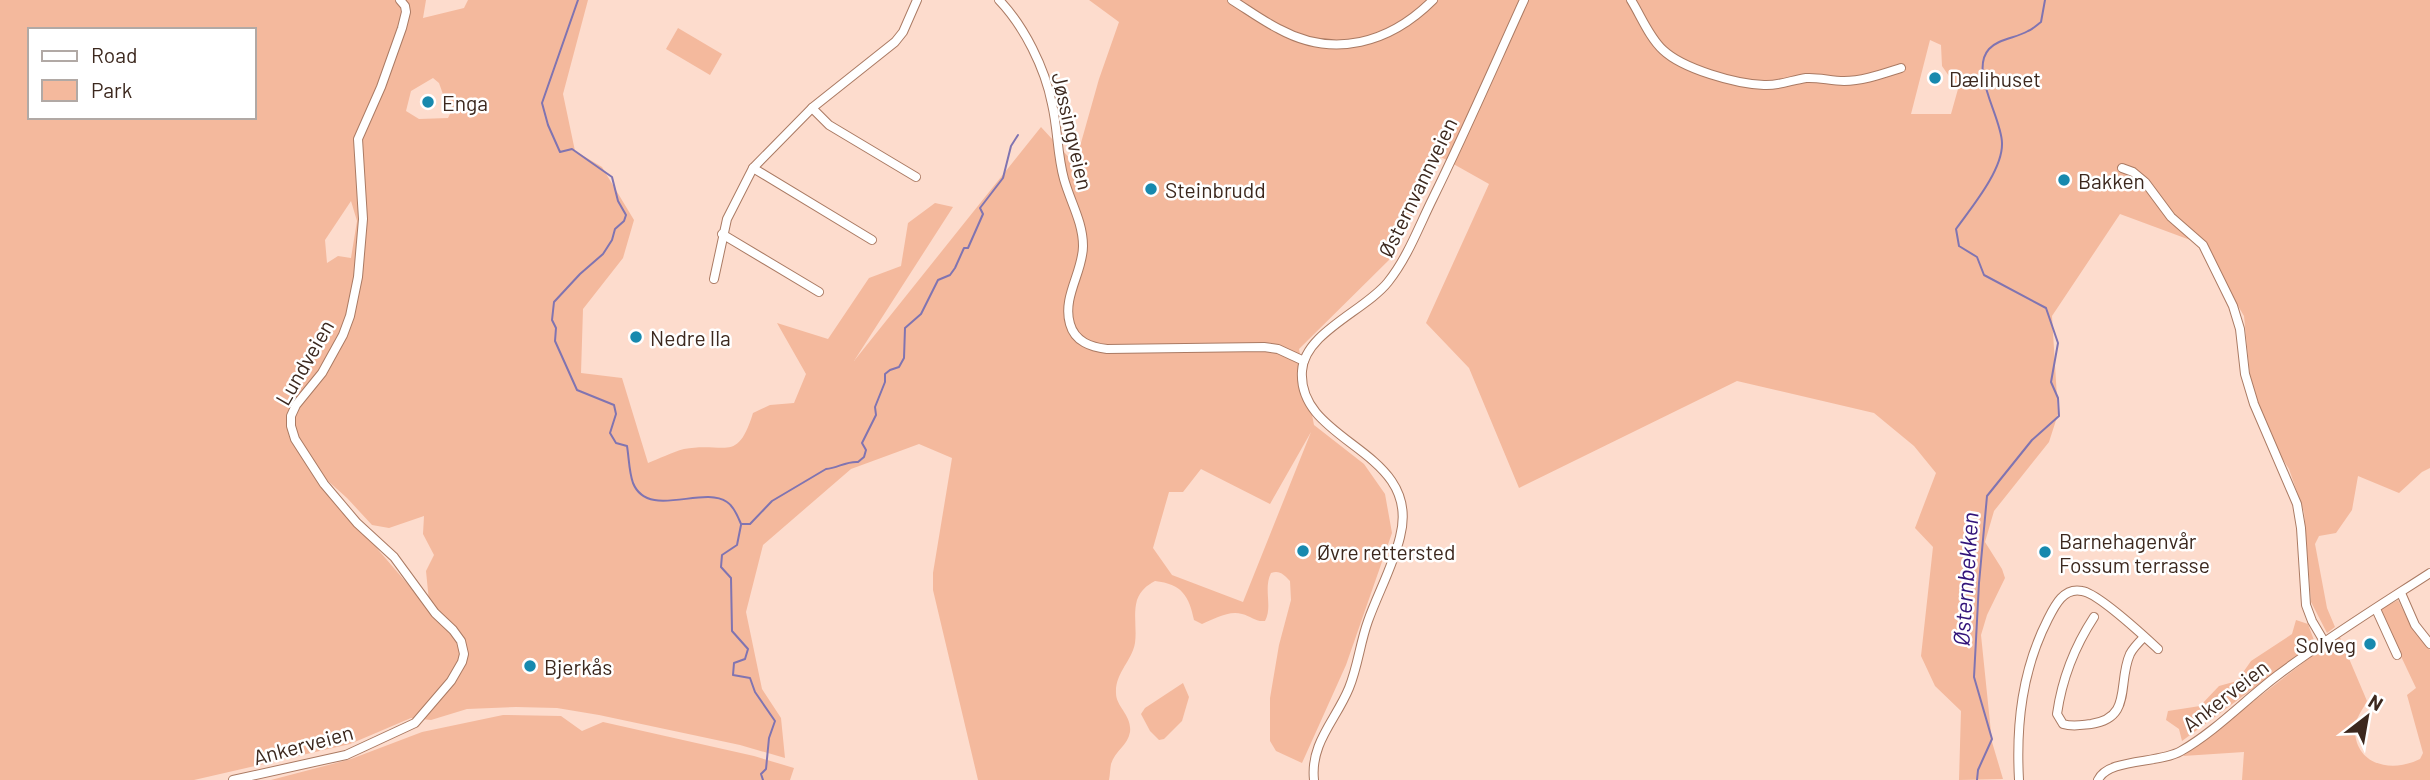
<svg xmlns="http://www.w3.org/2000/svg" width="2430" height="780" font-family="Barlow,sans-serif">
  <rect width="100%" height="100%" fill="#fddccd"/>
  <g fill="#f4b99d" fill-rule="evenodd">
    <path d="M0,0H426L423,18L464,8L468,0H588L563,94L575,151L602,167L634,220L623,258L583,309L581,373L622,378L648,463C659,459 672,452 684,449C725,441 737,465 753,413L770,405L794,403L806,374L777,323L828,339L869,278L901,266L908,223L935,203L953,207L854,361L1041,127L1075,164L1099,79L1119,22L1089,0H2430V468L2422,472L2399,493L2358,476L2352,510L2336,533L2319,536L2315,544L2327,608L2335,627L2327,633L2311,602L2304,512L2289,469L2266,433L2252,397L2244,316L2201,244L2120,214L2052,316L2058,414L2049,442L1994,511L1985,542L2002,569L2005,578L1987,615L1981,635L1992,742L2003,779L1959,780L1961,711L1935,686L1921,656L1933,547L1915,528L1936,473L1914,446L1874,413L1737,381L1519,488L1469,368L1426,323L1489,184L1441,157L1392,257L1299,349L1314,425L1364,464L1385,494L1392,533L1346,665L1302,763L1276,751L1270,741V698L1279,645L1291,600L1290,581C1284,575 1280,570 1271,573C1263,589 1273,606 1265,621C1255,622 1251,616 1242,614C1229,610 1214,619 1202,624L1194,620C1189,596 1182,584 1155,581C1146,586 1141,590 1137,600C1133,614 1137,629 1135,643C1132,661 1115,673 1116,693C1116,707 1132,715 1130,732C1128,745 1115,751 1111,764C1110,769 1110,775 1109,780H978L933,590V573L952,458L919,444L851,469L763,545L746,612L762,689L781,718L785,758L740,745L599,715L557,708L516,707L467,709L431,720L411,718L350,744L194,780H0ZM30,30H254V117H30ZM1930,40L1941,45L1942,66L1958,89L1951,114H1911ZM433,78L439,83L444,97L453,108L448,118L419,119L406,111L411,91ZM351,201L357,221L351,258L338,256L327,263L325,240ZM1311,432L1243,602L1172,575L1153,548L1169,492H1183L1201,469L1270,504ZM299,437L317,471L347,498L372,525L389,528L424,516L423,534L434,555L426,571L429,601L456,640L330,494L296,438Z"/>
    <polygon points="678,28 722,54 710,75 666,49"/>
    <path d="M2398,600L2411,626L2430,650V780H2242L2244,752L2183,756L2339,635L2367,701C2363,709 2356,718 2355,726C2353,764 2390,774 2420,759L2423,753L2407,695L2416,688L2379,610Z"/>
    <polygon points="2296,620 2308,624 2315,643 2182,741 2179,729 2166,720 2168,711 2200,706 2219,686 2237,681 2251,661 2292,634"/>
    <polygon points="1183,683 1189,697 1182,721 1164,739 1159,740 1150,731 1141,714 1145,708"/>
    <polygon points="503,715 561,716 582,731 603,722 754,756 794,768 790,780 271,780 351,759 422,732"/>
  </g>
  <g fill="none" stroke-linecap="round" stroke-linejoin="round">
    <g stroke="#8074b1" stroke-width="2">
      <path d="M578,0L542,103L548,125L560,152L572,149L612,177L618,201L626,215L624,221L615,229L612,240L603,254L580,274L554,302L552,320L556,328L555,341L577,390L614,405L616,414L610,433L616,443L627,446C629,458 629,472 633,483C648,520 703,485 727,502C734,506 738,517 741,524"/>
      <path d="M742,524H750L772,501L826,469C838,468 846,461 858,462L864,457L866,450L862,443L876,415L875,407L885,382V374L890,370L899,367L904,358L905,328L921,314L938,280L950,275L955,268L964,248H968L983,214L980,208L1003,178L1011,146L1018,135"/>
      <polyline points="741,525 737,545 722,555 721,567 731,578 732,631 748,649 745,659 734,663 733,675 750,678 755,692 775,721 769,738 766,769 761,774 763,780"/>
      <path d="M1977,780L1978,770L1992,739L1974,677L1979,583L1987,496L2032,440L2059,416L2058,398L2051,382L2058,343L2046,308L1984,275L1977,257L1959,246L1956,229C1971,208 2003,170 2002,143C2002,118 1969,71 1989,49C1998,39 2016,38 2028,31C2033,29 2037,25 2041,22L2045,0"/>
    </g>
    <defs>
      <g id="minor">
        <path d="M999,0C1024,26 1045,68 1052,104C1058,129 1057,154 1064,179C1070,201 1083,222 1083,246C1083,272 1062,297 1070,324C1075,342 1091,347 1107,349L1264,347L1278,349L1304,361"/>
        <path d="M1232,0C1248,10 1263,21 1279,29C1334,59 1390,43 1433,0"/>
        <path d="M1631,0C1641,16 1649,37 1663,50C1683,69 1736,84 1764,85C1778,86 1792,80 1806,78C1818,77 1831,81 1844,81C1863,81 1882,74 1901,68"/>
        <polyline points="812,108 829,125 916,177"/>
        <polyline points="753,168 872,240"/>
        <polyline points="2122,168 2133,172 2145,182 2171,217 2203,245 2233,306 2240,329 2245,374 2254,404 2297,504 2301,528 2306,605 2312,621 2325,643"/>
        <polyline points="722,234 819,292"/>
        <polyline points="714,279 727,219 753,168 812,108 895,42 903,32 917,0"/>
        <polyline points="2401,593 2415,625 2430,644"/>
        <polyline points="2376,609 2397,655"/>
        <path d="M2094,617C2075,646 2062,679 2057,714L2063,724C2073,727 2081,725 2091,724C2133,718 2117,683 2130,654C2133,648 2139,642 2144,637"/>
        <polyline points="233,780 346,755 415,723 451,681 462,662 464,654 461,641 453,630 435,613 394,557 357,523 324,484 295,439 291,426 291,416 296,405 322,373 343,335 350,316 358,277 363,219 358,139 381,87 402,28 406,12 405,6 400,0"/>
        <path d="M1314,780C1310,743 1336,720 1349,688C1358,666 1360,643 1368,621C1378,593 1393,566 1400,537C1423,449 1297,444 1302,371C1304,333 1366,310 1388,282C1408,257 1419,226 1433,198C1465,133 1494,66 1524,0"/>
        <path d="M2019,780C2016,724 2022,670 2048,619C2055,605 2064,587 2082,591C2098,593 2145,637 2158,649"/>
        <path d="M2098,780C2108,758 2159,764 2181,751C2216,731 2246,699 2278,675C2327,638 2379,606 2430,573"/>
      </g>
    </defs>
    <use href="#minor" stroke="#aa7a63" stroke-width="10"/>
    <use href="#minor" stroke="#fff" stroke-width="8"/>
  </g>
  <g fill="#1789ae" stroke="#fff" stroke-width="2.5">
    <circle cx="1935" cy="78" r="7"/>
    <circle cx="428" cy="102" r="7"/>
    <circle cx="2064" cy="180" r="7"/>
    <circle cx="1151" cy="189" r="7"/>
    <circle cx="636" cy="337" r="7"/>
    <circle cx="1303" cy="551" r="7"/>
    <circle cx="2045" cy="552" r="7"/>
    <circle cx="2370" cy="644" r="7"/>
    <circle cx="530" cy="666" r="7"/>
  </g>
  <g text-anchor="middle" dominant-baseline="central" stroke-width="5" stroke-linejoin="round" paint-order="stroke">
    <g font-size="21" fill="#3c281e" stroke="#fff" text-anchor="start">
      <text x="1949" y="78">Dælihuset</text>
      <text x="442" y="102">Enga</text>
      <text x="2078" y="180">Bakken</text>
      <text x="1165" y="189">Steinbrudd</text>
      <text x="650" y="337">Nedre Ila</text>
      <text x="2059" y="540">Barnehagenvår<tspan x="2059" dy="24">Fossum terrasse</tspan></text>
      <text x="1317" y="551">Øvre rettersted</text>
      <text x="2356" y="644" text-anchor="end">Solveg</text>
      <text x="544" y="666">Bjerkås</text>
    </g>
    <g font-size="21" fill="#3c281e" stroke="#fff">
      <text transform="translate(1073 131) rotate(77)">Jøssingveien</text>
      <text transform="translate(1417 187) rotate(-64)">Østernvannveien</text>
      <text transform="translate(304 362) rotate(-60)">Lundveien</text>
      <text transform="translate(2225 695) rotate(-38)">Ankerveien</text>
      <text transform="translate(303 744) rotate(-15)">Ankerveien</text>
    </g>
    <g font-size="23" font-style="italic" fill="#32147a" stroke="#fff">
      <text transform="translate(1965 579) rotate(-86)">Østernbekken</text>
    </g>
  </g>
  <rect x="28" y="28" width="228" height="91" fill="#ffffff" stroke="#b1a9a5" stroke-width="2"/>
  <rect x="42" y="51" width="35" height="10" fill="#ffffff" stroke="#b1a9a5" stroke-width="2"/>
  <text x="91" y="63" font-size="21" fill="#3c281e">Road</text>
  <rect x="42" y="80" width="35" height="21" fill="#f4b99d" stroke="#b1a9a5" stroke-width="2"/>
  <text x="91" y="98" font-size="21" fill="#3c281e">Park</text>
  <g transform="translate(2367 717) rotate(31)" stroke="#ffffff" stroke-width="5" paint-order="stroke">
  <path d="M0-5L12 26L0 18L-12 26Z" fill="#3c281e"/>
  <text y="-10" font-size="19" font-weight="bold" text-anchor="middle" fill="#3c281e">N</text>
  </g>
</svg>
